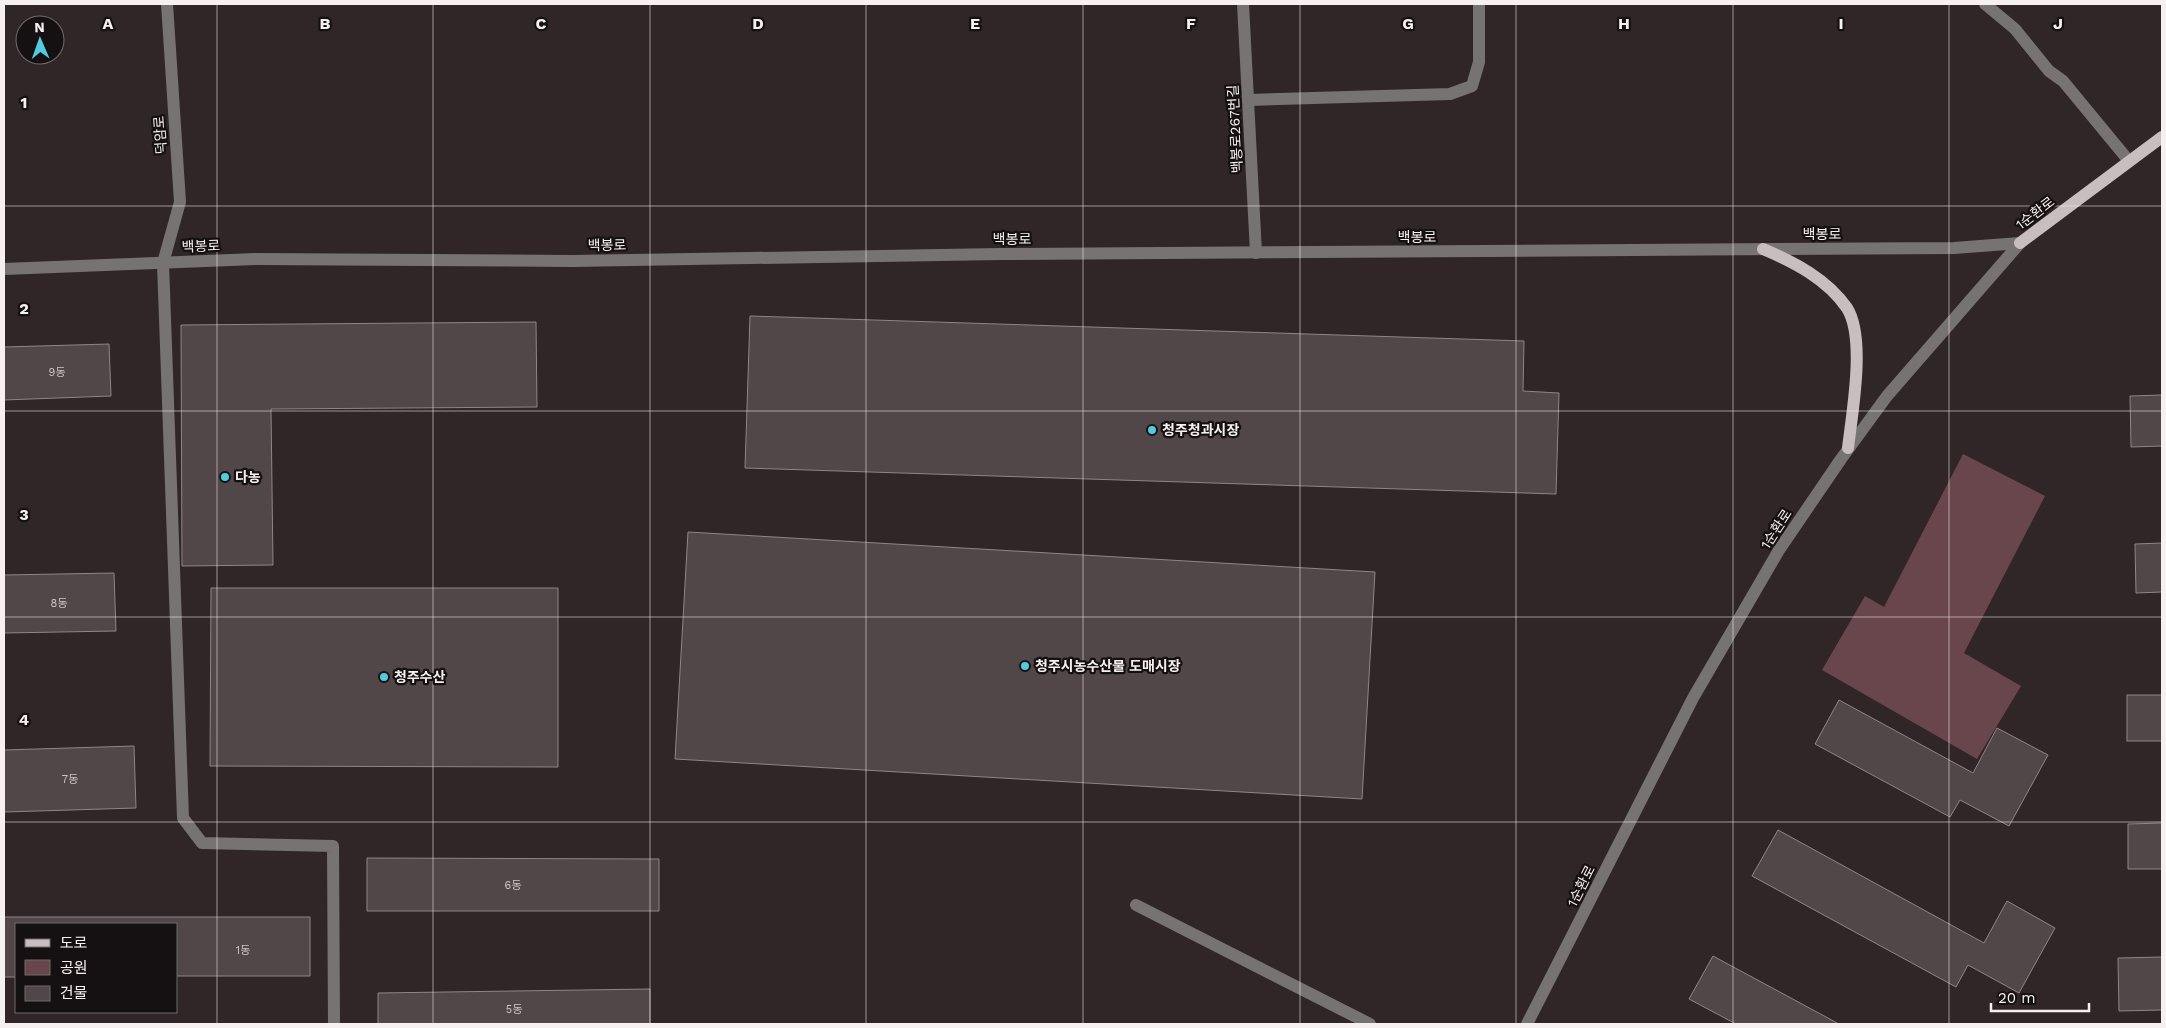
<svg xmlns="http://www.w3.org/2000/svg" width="2166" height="1028" font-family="'Work Sans','Noto Sans KR',sans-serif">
  <rect width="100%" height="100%" fill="#302627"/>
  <polygon fill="#69464b" points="1963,454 2045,496 1964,653 2021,686 1977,759 1822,670 1865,596 1884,607"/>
  <g fill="#514648" stroke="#918586">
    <polygon points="750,316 1524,341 1523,391 1559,393 1556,494 745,468"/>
    <polygon points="536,322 537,407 271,409 273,565 182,566 181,325"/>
    <polygon points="109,344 111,396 4,400 4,347"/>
    <polygon points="2162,395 2162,446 2131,447 2130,396"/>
    <polygon points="688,532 1375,572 1362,799 675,759"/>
    <polygon points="2162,543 2162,592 2136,593 2135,544"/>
    <polygon points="114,573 116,631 4,633 4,575"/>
    <polygon points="211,588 558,588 558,767 210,766"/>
    <rect x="2127" y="695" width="35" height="46"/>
    <polygon points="1839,700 1973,773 1997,728 2048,755 2009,826 1960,800 1950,817 1815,744"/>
    <polygon points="134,746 136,808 4,812 4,750"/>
    <polygon points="2162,823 2162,869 2128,869 2128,824"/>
    <polygon points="1778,830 1984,943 2007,901 2055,928 2019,993 1968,965 1956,987 1752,876"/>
    <polygon points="367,858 659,859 659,911 367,911"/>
    <polygon points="4,917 310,917 310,976 176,976 176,924 16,924 16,977 4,977"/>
    <polygon points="1713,956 1839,1024 1736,1024 1689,999"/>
    <polygon points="2162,957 2162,1010 2119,1011 2118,958"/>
    <polygon points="650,989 650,1024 378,1024 378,993"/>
  </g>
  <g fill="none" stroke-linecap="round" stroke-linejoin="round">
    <g stroke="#787373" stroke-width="12">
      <polyline points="167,4 180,202 163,263 183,818 202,843 333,846 334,1024"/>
      <polyline points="1243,4 1256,253"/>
      <polyline points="1985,4 2015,29 2049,71 2063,81 2129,161"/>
      <polyline points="1248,100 1450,94 1472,86 1479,62 1479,4"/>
      <polyline points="4,269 256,259 572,261 1000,254 1954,248 2020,243"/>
      <polyline points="1136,905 1370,1024"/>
      <polyline points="1527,1024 1693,698 1779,550 1841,459 1887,396 2020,243"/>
    </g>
    <g stroke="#c8bdbf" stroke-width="12">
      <polyline points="2020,243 2162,137"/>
      <path d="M1763,249C1794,262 1827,279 1847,308C1866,338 1852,413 1848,448"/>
    </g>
  </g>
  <path fill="none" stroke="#f7f0f1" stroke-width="1" stroke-opacity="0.55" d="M217,4V1024M433,4V1024M650,4V1024M866,4V1024M1083,4V1024M1300,4V1024M1516,4V1024M1733,4V1024M1949,4V1024M4,206H2162M4,411H2162M4,617H2162M4,822H2162"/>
  <g fill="#54cade" stroke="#151011" stroke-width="2">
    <circle cx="1152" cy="430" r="5"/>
    <circle cx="225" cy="477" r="5"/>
    <circle cx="1025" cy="666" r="5"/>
    <circle cx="384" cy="677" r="5"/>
  </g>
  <g text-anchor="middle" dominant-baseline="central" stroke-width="4.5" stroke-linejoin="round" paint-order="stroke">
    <g font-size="11" fill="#cec6c7">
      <text x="57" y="372">9동</text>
      <text x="59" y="603">8동</text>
      <text x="70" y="779">7동</text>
      <text x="513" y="885">6동</text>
      <text x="243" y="950">1동</text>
      <text x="514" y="1009">5동</text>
    </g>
    <g font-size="14" fill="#f7f0f1" stroke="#151011">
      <text transform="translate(1235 129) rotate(-93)">백봉로267번길</text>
      <text transform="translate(160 135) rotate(-94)">덕암로</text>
      <text transform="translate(2035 213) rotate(-37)">1순환로</text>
      <text x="1822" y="234">백봉로</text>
      <text x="1417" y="237">백봉로</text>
      <text x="1012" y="239">백봉로</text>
      <text transform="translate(607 245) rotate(-1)">백봉로</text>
      <text transform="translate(201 246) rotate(-2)">백봉로</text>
      <text transform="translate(1776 529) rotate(-57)">1순환로</text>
      <text transform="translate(1581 886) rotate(-63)">1순환로</text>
    </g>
    <g font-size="14" font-weight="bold" fill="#f7f0f1" stroke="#151011" text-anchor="start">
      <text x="1162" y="430">청주청과시장</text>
      <text x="235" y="477">다농</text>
      <text x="1035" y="666">청주시농수산물 도매시장</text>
      <text x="394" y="677">청주수산</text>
    </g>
  </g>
  <g font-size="16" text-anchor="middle" font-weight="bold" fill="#f7f0f1" stroke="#151011" stroke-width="4.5" stroke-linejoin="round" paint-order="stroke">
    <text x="108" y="29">A</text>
    <text x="325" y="29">B</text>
    <text x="541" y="29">C</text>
    <text x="758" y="29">D</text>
    <text x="975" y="29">E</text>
    <text x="1191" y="29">F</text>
    <text x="1408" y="29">G</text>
    <text x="1624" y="29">H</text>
    <text x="1841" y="29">I</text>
    <text x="2058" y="29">J</text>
    <text x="24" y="108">1</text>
    <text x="24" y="314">2</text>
    <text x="24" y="520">3</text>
    <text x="24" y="725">4</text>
  </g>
  <rect width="2166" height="1028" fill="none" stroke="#f7f0f1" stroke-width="10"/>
  <rect x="15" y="923" width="162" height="90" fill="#151011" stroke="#6f6a6b"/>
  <rect x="25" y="939" width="25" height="8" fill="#c8bdbf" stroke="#6f6a6b"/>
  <text x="60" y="948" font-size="15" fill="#f7f0f1">도로</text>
  <rect x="25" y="960" width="25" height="15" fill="#69464b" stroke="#6f6a6b"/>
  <text x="60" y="973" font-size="15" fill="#f7f0f1">공원</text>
  <rect x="25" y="986" width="25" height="15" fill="#514648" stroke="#6f6a6b"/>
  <text x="60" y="998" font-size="15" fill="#f7f0f1">건물</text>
  <g transform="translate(40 40) rotate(358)"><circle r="24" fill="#151011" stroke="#6f6a6b"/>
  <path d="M0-4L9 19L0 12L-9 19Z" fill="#54cade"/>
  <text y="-8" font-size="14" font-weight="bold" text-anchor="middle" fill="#f7f0f1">N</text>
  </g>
  <path d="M1991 1003v8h98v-8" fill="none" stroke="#f7f0f1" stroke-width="2.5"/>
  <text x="1998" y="1003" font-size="15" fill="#f7f0f1" stroke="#151011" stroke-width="4" paint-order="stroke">20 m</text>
</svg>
